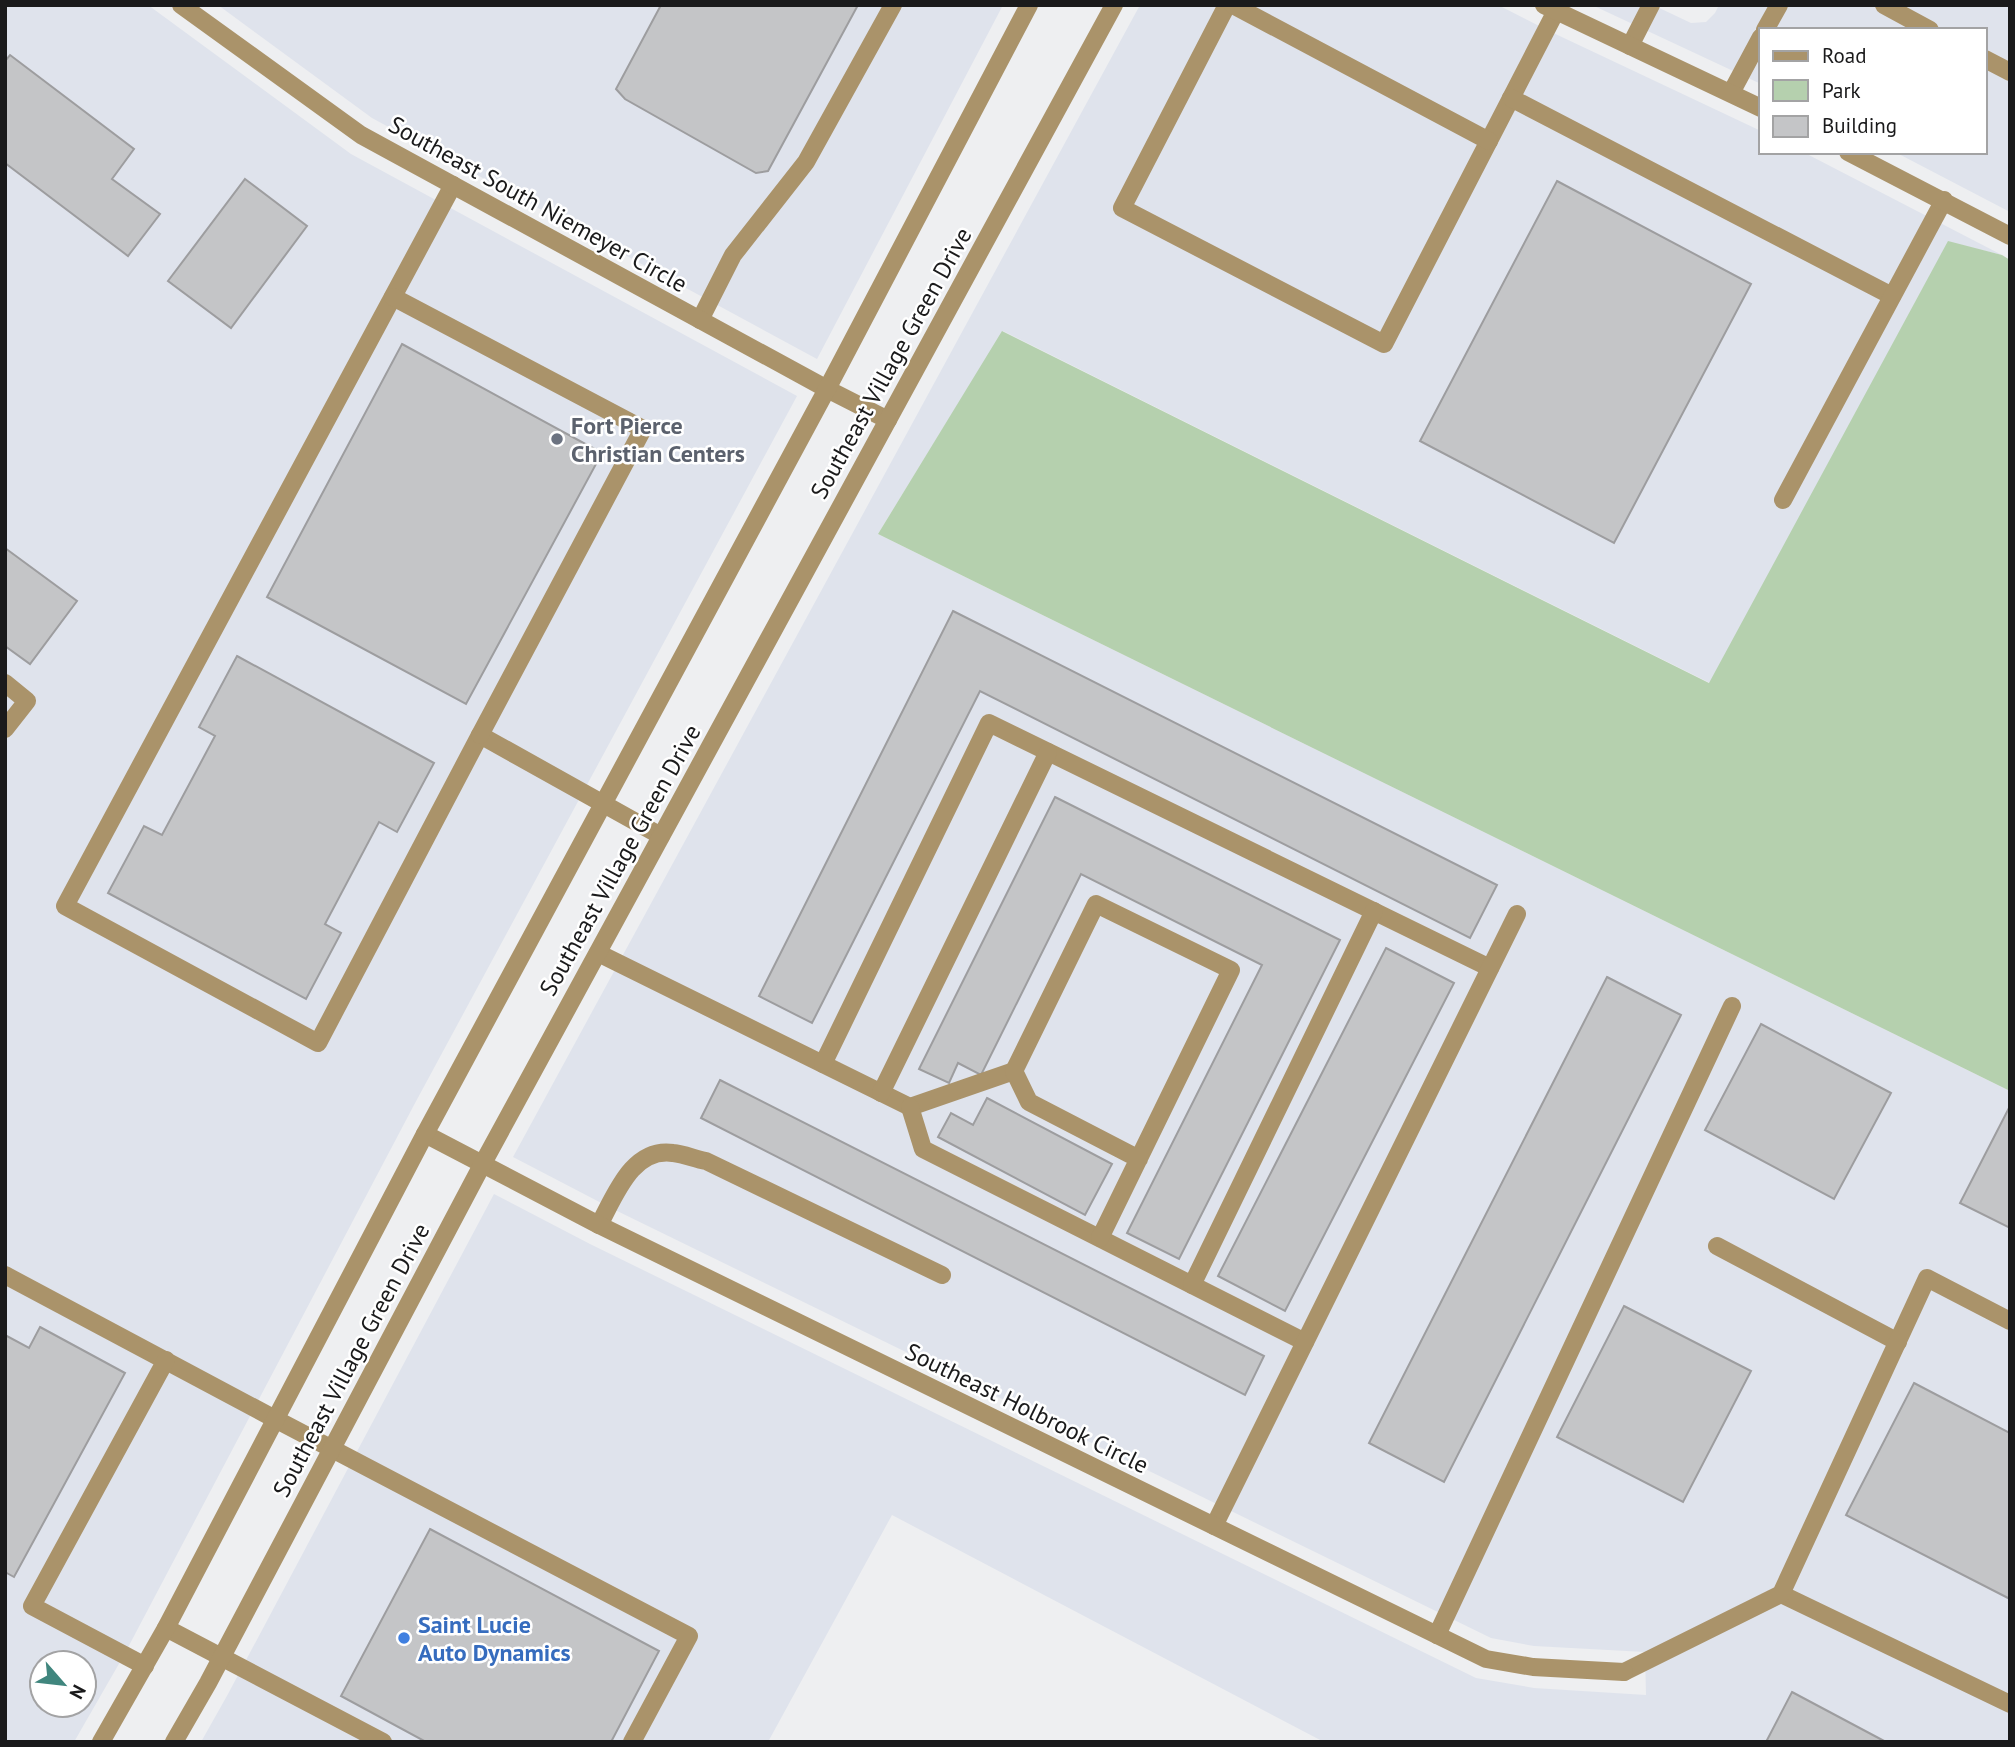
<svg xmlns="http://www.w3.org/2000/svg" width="2015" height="1747" font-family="'PT Sans',sans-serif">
  <rect width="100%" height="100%" fill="#eeeff1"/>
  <g fill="#dfe3ec" fill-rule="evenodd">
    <path d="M5,5H148L351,154L797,396L414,1105L124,1655L74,1742H5ZM42,1663H84V1705H42Z"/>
    <polygon points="218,5 1003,5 817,359 372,118"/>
    <polygon points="1140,5 1498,5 1547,30 1761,131 1761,152 1803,152 2002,255 1948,242 1710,683 1003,331 878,534 2010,1091 2010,1742 1324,1742 892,1515 768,1742 201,1742 228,1694 494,1194 590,1244 1476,1678 1534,1688 1646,1695 1645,1652 1534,1646 1491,1638 609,1207 513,1157"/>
    <polygon points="1592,5 1653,5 1691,23 1706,22 1715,13 1719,5 2010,5 2010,212 1895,152 1985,152 1985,30 1761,30 1761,84"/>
  </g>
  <polygon fill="#b5d0ae" points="1948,241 2002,255 2010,260 2010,1091 878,534 1002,331 1709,683"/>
  <g fill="#c4c5c7" stroke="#9d9d9f" stroke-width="2">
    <polygon points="661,5 858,5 768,171 756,173 625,99 616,89"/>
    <polygon points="10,55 134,149 112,179 160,214 128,256 5,163 5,61"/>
    <polygon points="245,179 307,226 231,328 168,281"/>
    <polygon points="1557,181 1751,284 1614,543 1420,441"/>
    <polygon points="402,344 602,453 466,704 267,597"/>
    <polygon points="5,548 77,601 30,664 5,646"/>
    <polygon points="953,611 1497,885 1470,938 980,691 812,1023 759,996"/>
    <polygon points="237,656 434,763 397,832 379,822 325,924 341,933 306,999 108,893 144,826 162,835 215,736 199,727"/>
    <polygon points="1055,797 1340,940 1179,1259 1127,1233 1262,965 1081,874 981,1075 958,1063 949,1083 919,1069"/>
    <polygon points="1386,948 1454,983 1285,1311 1218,1276"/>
    <polygon points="1607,977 1681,1015 1444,1482 1369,1443"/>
    <polygon points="1761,1024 1891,1093 1834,1199 1705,1130"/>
    <polygon points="720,1080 1264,1356 1245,1395 701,1118"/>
    <polygon points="987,1098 1112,1164 1085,1215 938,1137 951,1113 973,1125"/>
    <polygon points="2010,1106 2010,1228 1960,1203"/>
    <polygon points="1624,1306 1751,1371 1683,1502 1557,1437"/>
    <polygon points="40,1327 125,1373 14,1577 5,1572 5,1335 29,1348"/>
    <polygon points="1914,1383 2010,1433 2010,1599 1846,1515"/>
    <polygon points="430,1529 659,1651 611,1742 426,1742 341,1696"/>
    <polygon points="1792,1692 1886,1742 1766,1742"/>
  </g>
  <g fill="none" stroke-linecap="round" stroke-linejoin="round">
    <g stroke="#aa936a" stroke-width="18">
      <polyline points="1227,5 1122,208 1384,344 1556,11"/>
      <polyline points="1233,5 1489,141"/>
      <polyline points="1884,5 1930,30"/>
      <polyline points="1765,30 1779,5"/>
      <polyline points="1630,46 1651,5"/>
      <polyline points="1985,59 2010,72"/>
      <polyline points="1731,93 1761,37"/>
      <polyline points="1511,98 1892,296"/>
      <polyline points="453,185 65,906 318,1043 480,735 661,836"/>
      <polyline points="393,297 643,429 480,735"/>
      <polyline points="700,320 733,255 806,162 893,5"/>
      <polyline points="1783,500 1944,200"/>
      <polyline points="5,683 27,701 5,729"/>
      <polyline points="598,953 910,1107 1014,1071"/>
      <polyline points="823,1064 989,723 1490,968"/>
      <polyline points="881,1093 1048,752"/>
      <polyline points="910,1107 923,1149 1305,1342"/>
      <path d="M599,1225C615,1196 632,1147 673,1153C684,1154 695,1159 706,1161L942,1275"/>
      <polyline points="1100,1238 1231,970 1096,904 1014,1071 1029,1102 1139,1159"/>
      <polyline points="1717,1246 1898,1342"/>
      <polyline points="5,1275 275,1419 689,1636 632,1742"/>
      <polyline points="1192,1285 1374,911"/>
      <polyline points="1214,1526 1517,914"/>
      <polyline points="1781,1594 2010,1704"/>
      <polyline points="166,1628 383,1742"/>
      <polyline points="1437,1635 1732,1006"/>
      <polyline points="145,1666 32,1606 166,1360"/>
      <polyline points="1624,1672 1781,1594 1927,1278 2010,1321"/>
    </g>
    <g stroke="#aa936a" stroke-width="18">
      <polyline points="181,5 361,135 827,389 888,420"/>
      <polyline points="1544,5 1761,108"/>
      <polyline points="1848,152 2010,236"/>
      <polyline points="425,1134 599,1225 1486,1659 1533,1667 1624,1672"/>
    </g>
    <g stroke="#aa936a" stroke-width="18">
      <polyline points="101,1742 166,1628 425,1134 827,389 1029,5"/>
      <polyline points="174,1742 208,1683 482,1165 1114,5"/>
    </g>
  </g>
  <circle fill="#6b7280" stroke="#fff" stroke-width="2.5" cx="557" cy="439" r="7"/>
  <circle fill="#3f7fe0" stroke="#fff" stroke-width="2.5" cx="404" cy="1638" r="7"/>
  <g text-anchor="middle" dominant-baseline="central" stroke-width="5" stroke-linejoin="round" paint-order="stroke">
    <g font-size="24" fill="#1a1a1b" stroke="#fff">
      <text transform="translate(538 204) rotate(29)">Southeast South Niemeyer Circle</text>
      <text transform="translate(891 363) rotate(-61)">Southeast Village Green Drive</text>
      <text transform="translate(620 860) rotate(-61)">Southeast Village Green Drive</text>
      <text transform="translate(351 1360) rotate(-62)">Southeast Village Green Drive</text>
      <text transform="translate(1027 1408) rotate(26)">Southeast Holbrook Circle</text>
    </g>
    <g font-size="24" font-weight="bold" fill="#5b616d" stroke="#fff" text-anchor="start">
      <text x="571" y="425">Fort Pierce<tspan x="571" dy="28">Christian Centers</tspan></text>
    </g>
    <g font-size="24" font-weight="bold" fill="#366cbe" stroke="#fff" text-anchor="start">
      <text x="418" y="1624">Saint Lucie<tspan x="418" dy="28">Auto Dynamics</tspan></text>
    </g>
  </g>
  <rect width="2015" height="1747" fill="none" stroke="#1a1a1b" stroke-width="14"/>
  <rect x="1759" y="28" width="228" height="126" fill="#ffffff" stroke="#a3a3a4" stroke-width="2"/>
  <rect x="1773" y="51" width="35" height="10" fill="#aa936a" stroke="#a3a3a4" stroke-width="2"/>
  <text x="1822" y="63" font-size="21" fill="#1a1a1b">Road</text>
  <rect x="1773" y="80" width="35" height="21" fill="#b5d0ae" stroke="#a3a3a4" stroke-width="2"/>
  <text x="1822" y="98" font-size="21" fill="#1a1a1b">Park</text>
  <rect x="1773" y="116" width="35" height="21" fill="#c4c5c7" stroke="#a3a3a4" stroke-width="2"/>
  <text x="1822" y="133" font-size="21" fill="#1a1a1b">Building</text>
  <g transform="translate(63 1684) rotate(118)"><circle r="33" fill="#ffffff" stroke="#a3a3a4" stroke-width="2"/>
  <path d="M0-5L12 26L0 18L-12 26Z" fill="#40867e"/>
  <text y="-10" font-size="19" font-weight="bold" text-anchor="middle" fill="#1a1a1b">N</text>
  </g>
</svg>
